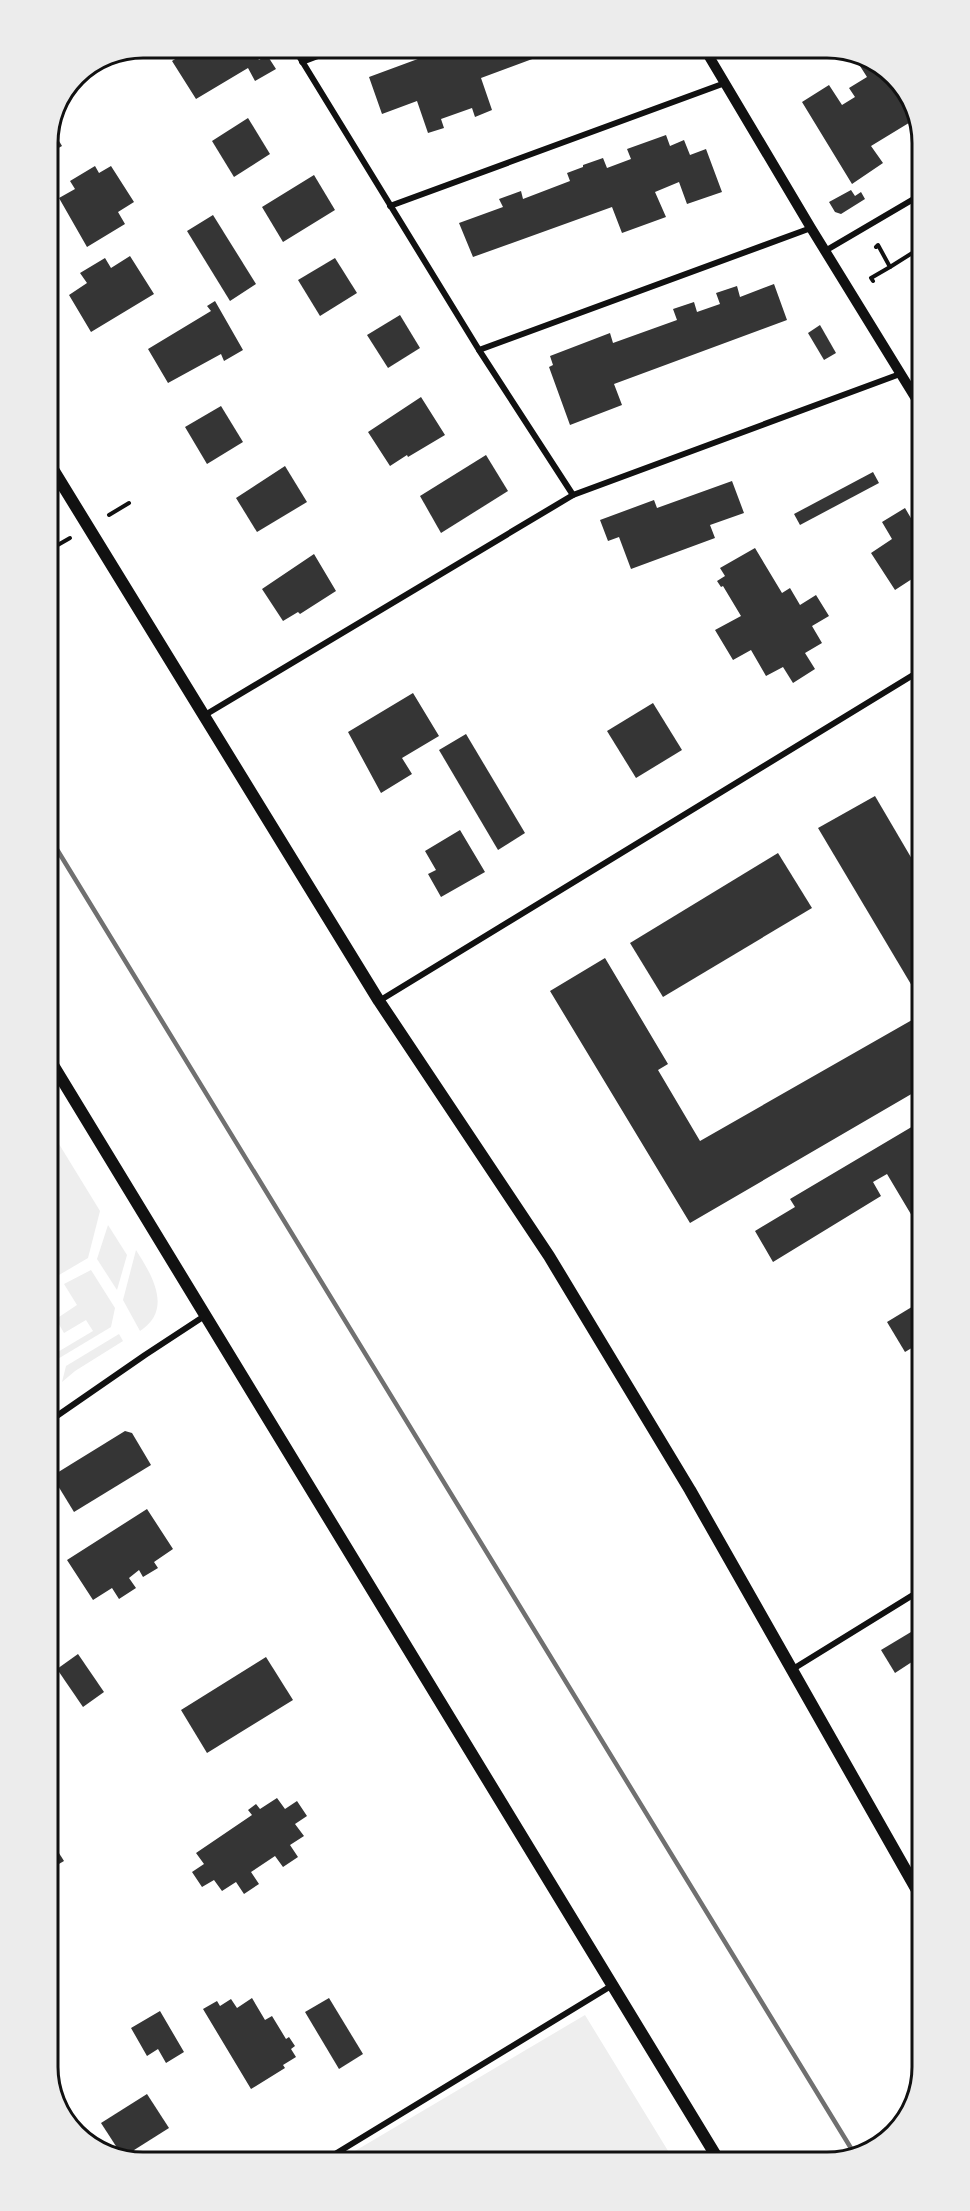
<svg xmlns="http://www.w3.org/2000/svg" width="970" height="2211" font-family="'Sofia Sans Condensed',sans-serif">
  <rect width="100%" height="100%" fill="#fff"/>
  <g fill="#eee">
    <polygon points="51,1131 100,1211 88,1258 59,1275 51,1262"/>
    <polygon points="108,1225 127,1255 117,1290 97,1259"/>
    <path d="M136,1250C151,1274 174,1309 140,1331L123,1300Z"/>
    <polygon points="91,1270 115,1308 111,1327 56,1360 51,1376 51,1356 93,1331 86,1320 64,1333 56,1319 77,1305 64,1284"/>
    <polygon points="119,1334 123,1341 75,1371 62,1382 66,1366"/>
    <polygon points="585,2015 673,2159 338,2161"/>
  </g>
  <g fill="#353535">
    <polygon points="193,48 198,54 208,48 252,48 259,60 267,55 276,69 255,81 248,68 196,99 172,61"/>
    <polygon points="417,48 431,48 418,53"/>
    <polygon points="432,48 562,48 481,78 492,110 475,117 472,108 441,119 444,128 428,133 417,101 382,114 369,77 434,53"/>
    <polygon points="867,61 885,68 917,113 917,118 871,146 883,163 852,184 802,102 829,85 842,105 855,97 849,88 867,77 860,66"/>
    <polygon points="248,118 270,154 234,177 212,141"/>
    <polygon points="52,129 62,146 48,154 48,138"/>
    <polygon points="666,135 670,146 684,140 690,155 706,149 722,192 687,204 679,182 655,192 666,217 622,233 612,207 473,257 459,223 503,207 499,199 521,191 523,199 570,181 567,173 583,167 583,165 603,158 607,168 631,159 627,149"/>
    <polygon points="95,166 99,173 111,166 134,202 118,212 125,224 87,247 59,198 75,189 70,181"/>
    <polygon points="314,175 335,210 283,242 262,207"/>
    <polygon points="851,190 855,196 861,192 865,199 841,214 835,212 829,202"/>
    <polygon points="213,215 256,284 230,301 187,231"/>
    <polygon points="130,256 154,294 91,332 69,295 87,283 80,273 105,258 111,268"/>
    <polygon points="335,258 357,293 320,316 298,280"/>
    <polygon points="774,284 787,320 614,384 622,405 570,425 549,367 553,365 550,356 610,333 613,343 677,320 673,309 694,302 697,312 720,304 716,293 737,286 740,297"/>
    <polygon points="215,301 243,350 224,361 221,354 168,383 148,349 211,311 207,306"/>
    <polygon points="400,315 420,348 388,368 367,335"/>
    <polygon points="820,325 836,353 824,360 808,333"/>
    <polygon points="421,397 445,435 408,457 407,455 390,466 368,432"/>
    <polygon points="221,406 243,442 207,464 185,427"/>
    <polygon points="486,455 508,491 441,533 420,496"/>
    <polygon points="285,466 307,502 257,532 236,498"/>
    <polygon points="873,472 879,483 800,525 794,514"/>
    <polygon points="732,481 744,513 710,525 715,538 631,569 619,537 608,541 600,520 654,500 657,508"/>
    <polygon points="905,508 915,525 918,523 918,582 915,577 895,590 871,553 892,539 882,522"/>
    <polygon points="755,548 782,593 790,588 800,605 816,595 829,616 812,626 822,643 805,653 815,669 793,683 783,667 766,676 751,650 733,660 715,630 741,616 723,586 721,587 717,581 725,576 720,568"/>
    <polygon points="314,554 336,591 300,614 298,612 283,621 262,589"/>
    <polygon points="413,693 439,736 402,758 412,774 381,793 348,732"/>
    <polygon points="653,703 682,750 636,778 607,731"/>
    <polygon points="466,734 525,833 498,850 439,750"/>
    <polygon points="875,796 919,871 919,982 912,986 818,828"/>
    <polygon points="460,830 485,872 441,897 428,874 436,870 425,851"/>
    <polygon points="778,853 812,908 663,997 630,943"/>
    <polygon points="605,958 668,1064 658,1070 700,1141 919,1016 920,1089 690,1223 550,991"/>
    <polygon points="920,1122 920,1211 912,1216 887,1174 873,1182 881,1196 773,1262 755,1231 795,1207 790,1199"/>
    <polygon points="920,1302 920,1343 905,1352 887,1322"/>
    <polygon points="920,1351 920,1364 915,1355"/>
    <polygon points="125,1431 132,1433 151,1465 74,1512 52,1476"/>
    <polygon points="147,1509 173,1549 154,1562 158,1568 143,1577 139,1570 129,1578 136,1588 119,1599 112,1588 93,1600 67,1560"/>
    <polygon points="921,1626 921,1656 895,1673 881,1650"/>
    <polygon points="78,1654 104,1692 83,1707 57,1669"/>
    <polygon points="266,1657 293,1700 207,1753 181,1710"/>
    <polygon points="277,1798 285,1809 297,1801 307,1816 295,1824 304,1836 290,1845 298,1857 283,1867 275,1856 251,1872 259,1884 244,1894 236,1882 222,1891 214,1880 202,1887 192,1872 204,1864 196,1853 252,1815 248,1810 256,1804 260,1809"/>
    <polygon points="52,1842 64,1861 52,1868"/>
    <polygon points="252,1998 265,2020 272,2016 286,2039 289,2037 295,2046 291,2049 296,2057 283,2065 285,2068 251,2089 203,2009 217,2001 220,2006 231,1999 237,2008"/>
    <polygon points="329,1998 363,2054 339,2069 305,2012"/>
    <polygon points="160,2011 184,2052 166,2063 158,2049 147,2056 131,2028"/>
    <polygon points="147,2094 169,2128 123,2157 101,2123"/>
  </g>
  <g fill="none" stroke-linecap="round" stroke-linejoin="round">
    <g stroke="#111" stroke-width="4">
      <polyline points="890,267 917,250"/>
      <polyline points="873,281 871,278 890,267 878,245 876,247"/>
      <polyline points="109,515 129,503"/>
      <polyline points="49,550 70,538"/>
    </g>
    <g stroke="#111" stroke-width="6">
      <polyline points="294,48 479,350 573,495"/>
      <polyline points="302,62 339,48"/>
      <polyline points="390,206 725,83"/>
      <polyline points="825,251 917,197"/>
      <polyline points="479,350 811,228"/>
      <polyline points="205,715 573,495 900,374"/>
      <polyline points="379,1001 918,672"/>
      <polyline points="51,1420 145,1355 206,1315"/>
      <polyline points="793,1669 921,1590"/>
      <polyline points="322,2162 611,1986"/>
    </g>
    <polyline stroke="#111" stroke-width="10" points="704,48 811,228 918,402"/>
    <g stroke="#111" stroke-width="12">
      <polyline points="49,463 379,1001 549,1256 690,1490 922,1899"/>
      <polyline points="50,1060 718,2159"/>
    </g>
    <polyline stroke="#707070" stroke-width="4.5" points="50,838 857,2158"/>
  </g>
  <path d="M0 0H970V2211H0ZM143 58H827A85 85 0 0 1 912 143V2067A85 85 0 0 1 827 2152H143A85 85 0 0 1 58 2067V143A85 85 0 0 1 143 58Z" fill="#ececec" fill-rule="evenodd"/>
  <path fill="none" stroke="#111" stroke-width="3" d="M143 58H827A85 85 0 0 1 912 143V2067A85 85 0 0 1 827 2152H143A85 85 0 0 1 58 2067V143A85 85 0 0 1 143 58Z"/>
</svg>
